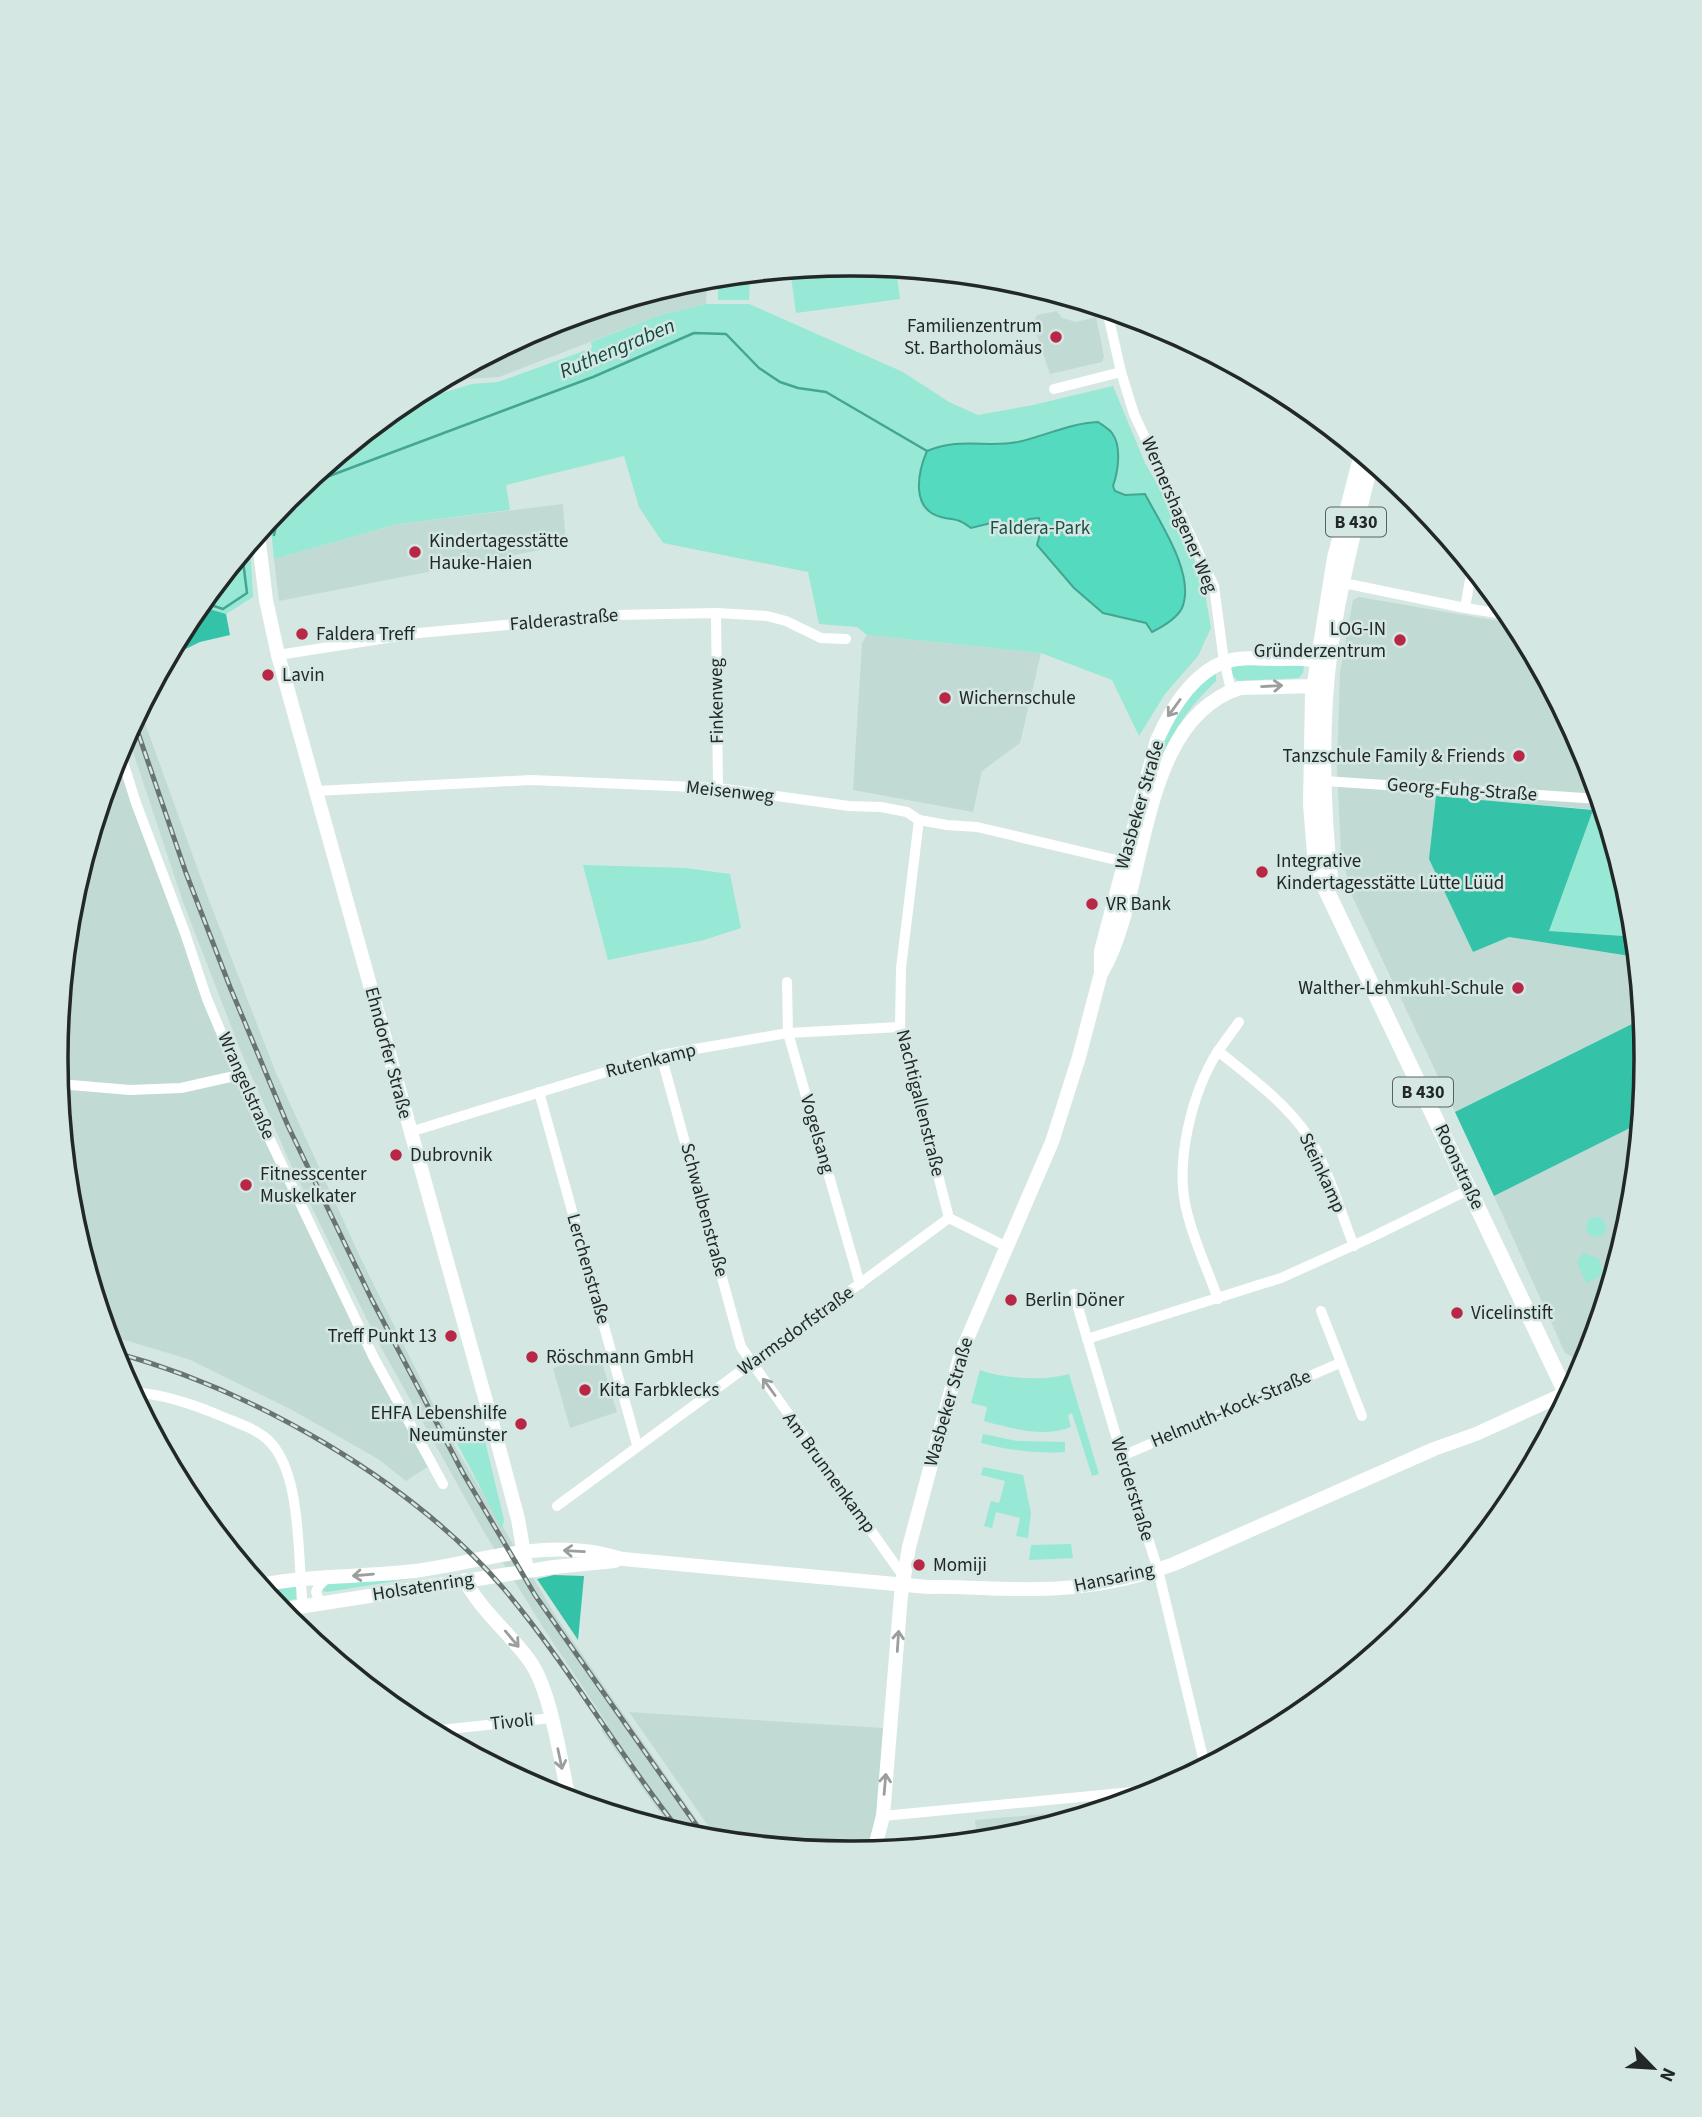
<svg xmlns="http://www.w3.org/2000/svg" width="1702" height="2117" font-family="'Source Sans 3',sans-serif">
  <rect width="100%" height="100%" fill="#d5e7e2"/>
  <g fill="#c1dbd4">
    <polygon points="708,278 706,304 660,315 499,377 468,379 415,398 396,409 410,397 547,324 696,279"/>
    <polygon points="1057,311 1062,318 1076,322 1096,317 1104,356 1102,362 1050,374 1033,324 1037,315"/>
    <polygon points="563,504 566,545 279,601 274,559 398,524"/>
    <polygon points="1359,597 1516,624 1586,755 1602,810 1436,796 1473,952 1509,937 1636,957 1642,1019 1455,1112 1352,896 1341,854 1337,766 1340,672 1353,600"/>
    <polygon points="867,635 1041,653 1020,743 982,771 973,812 853,790 862,643"/>
    <polygon points="140,709 207,895 276,1073 362,1261 450,1438 557,1618 711,1840 696,1838 673,1831 601,1730 608,1725 544,1629 484,1532 378,1342 292,1167 243,1057 183,902 127,734"/>
    <polygon points="117,754 239,1075 432,1464 406,1481 378,1459 292,1410 188,1359 108,1335 71,1213 56,1058 71,903"/>
    <polygon points="1640,1123 1631,1214 1585,1364 1565,1353 1494,1196"/>
    <polygon points="599,1353 617,1412 570,1428 553,1368"/>
    <polygon points="629,1712 883,1728 878,1816 865,1852 851,1853 718,1840"/>
    <polygon points="1078,1811 1078,1816 1006,1838 977,1841 975,1820"/>
  </g>
  <g fill="#97e8d4">
    <polygon points="851,264 896,268 900,299 796,313 790,269"/>
    <polygon points="750,273 749,300 718,300 718,277"/>
    <polygon points="706,304 749,304 903,372 949,402 978,415 1033,405 1113,386 1145,463 1183,528 1204,587 1211,628 1198,656 1165,694 1139,736 1112,680 1041,653 867,635 857,627 819,624 808,572 663,543 639,507 624,456 506,485 510,510 398,524 274,559 270,519 289,496 386,416 419,400 472,384 498,382 592,348 591,342 660,315"/>
    <polygon points="250,544 253,597 226,614 199,606"/>
    <polygon points="1260,663 1300,663 1304,666 1303,673 1299,678 1238,681 1231,674 1231,669 1234,666"/>
    <path d="M1216,672V681C1166,729 1158,765 1139,828L1168,724L1202,681Z"/>
    <polygon points="1593,810 1602,810 1627,890 1624,891 1624,936 1549,931"/>
    <polygon points="583,865 685,868 730,874 741,928 704,940 608,960"/>
    <circle cx="1596" cy="1227" r="10"/>
    <polygon points="1583,1253 1599,1259 1603,1275 1586,1283 1577,1263"/>
    <path d="M980,1370C1003,1379 1046,1381 1069,1374L1099,1474L1092,1476L1072,1413L1068,1415L1071,1427C1044,1438 1010,1428 984,1421L987,1407L971,1403Z"/>
    <path d="M983,1434L1017,1441L1065,1442V1452C1036,1454 1009,1450 981,1443Z"/>
    <polygon points="485,1441 504,1520 502,1529 457,1443"/>
    <polygon points="983,1467 1023,1475 1031,1513 1028,1538 1016,1536 1020,1518 996,1512 992,1528 984,1526 991,1501 999,1503 1005,1481 981,1475"/>
    <polygon points="1071,1544 1073,1558 1029,1560 1031,1545"/>
    <polygon points="446,1570 447,1573 327,1592 322,1591 329,1583"/>
    <polygon points="296,1586 296,1599 275,1603 263,1589"/>
  </g>
  <g fill="#34c2a8">
    <polygon points="199,606 226,614 230,635 200,642 169,657 190,617"/>
    <polygon points="1436,796 1593,810 1549,931 1624,936 1624,891 1627,890 1631,904 1636,957 1509,937 1473,952 1429,859"/>
    <polygon points="1642,1019 1646,1059 1640,1123 1494,1196 1455,1112"/>
    <polygon points="554,1575 584,1576 578,1640 537,1579"/>
  </g>
  <path fill="#53dabf" stroke="#44a591" stroke-width="2" d="M1098,422C1102,425 1109,429 1112,433C1122,446 1118,472 1113,486L1115,491L1125,495L1145,494C1160,523 1196,575 1182,608C1177,618 1162,627 1152,632L1146,623L1103,613L1074,588L1037,545L1041,530L1039,518L1029,519L1014,528L991,523L971,528C956,517 956,521 941,517C910,509 918,472 927,451C960,437 986,448 1018,442C1045,436 1070,423 1098,422Z"/>
  <g fill="none" stroke-linecap="round" stroke-linejoin="round">
    <g stroke="#44a591" stroke-width="2.5">
      <polyline points="300,487 593,377 694,333 726,334 759,368 780,382 798,388 826,392 927,451"/>
      <polyline points="274,535 280,508"/>
      <polyline points="202,602 223,609 247,593 242,553"/>
    </g>
    <g stroke="#fff" stroke-width="10">
      <polyline points="1107,310 1121,372 1134,414 1214,586 1223,654 1231,691"/>
      <polyline points="1054,389 1121,372"/>
      <polyline points="1339,582 1465,608 1510,615"/>
      <polyline points="1465,608 1472,568"/>
      <polyline points="716,613 718,788"/>
      <polyline points="278,655 419,633 615,615 716,613 767,616 786,621 821,638 846,639"/>
      <polyline points="119,749 136,803 185,933 207,999 239,1075 374,1358 443,1484"/>
      <polyline points="1324,781 1599,799"/>
      <polyline points="316,791 531,780 718,788 849,806 881,807 907,812 919,820 947,825 977,827 1129,863"/>
      <polyline points="919,820 901,968 900,1027 949,1218"/>
      <polyline points="787,982 788,1033 860,1284"/>
      <polyline points="1218,1051 1239,1022"/>
      <polyline points="661,1055 741,1347 901,1573 902,1581"/>
      <polyline points="59,1084 130,1090 181,1088 239,1075"/>
      <polyline points="539,1092 637,1445"/>
      <polyline points="410,1132 661,1055 788,1033 900,1027"/>
      <polyline points="1074,1294 1122,1456 1158,1570 1205,1766"/>
      <path d="M1218,1299C1208,1270 1194,1242 1187,1212C1174,1163 1192,1092 1218,1051C1250,1077 1285,1102 1308,1136C1328,1167 1340,1211 1354,1246"/>
      <polyline points="1321,1311 1362,1416"/>
      <polyline points="1087,1339 1281,1278 1372,1237 1470,1189"/>
      <path d="M132,1392C162,1394 193,1404 221,1416C237,1423 255,1428 268,1440C303,1473 297,1559 303,1606"/>
      <polyline points="1122,1456 1340,1363"/>
      <polyline points="557,1506 949,1218 1007,1247"/>
      <polyline points="320,1603 316,1592 319,1585 327,1578"/>
      <polyline points="431,1731 551,1718"/>
      <polyline points="883,1816 1163,1789"/>
    </g>
    <g stroke="#fff" stroke-width="14">
      <polyline points="258,534 266,600 278,655 499,1448 518,1519 527,1571"/>
      <path d="M1102,972C1149,892 1136,721 1240,688L1314,686L1324,680"/>
      <path d="M465,1580C478,1607 511,1635 529,1660C551,1689 561,1763 569,1800"/>
      <path d="M260,1585C311,1575 364,1577 415,1571C473,1563 532,1542 592,1552C602,1553 613,1557 623,1559L928,1587C964,1586 1000,1590 1036,1589C1083,1589 1130,1580 1174,1564L1434,1449L1476,1434L1566,1393L1567,1397"/>
      <polyline points="280,1610 554,1567 615,1561"/>
      <path d="M874,1851L883,1816L901,1595L909,1547L961,1353L1052,1142L1079,1057L1101,973V951L1157,740C1170,711 1192,674 1224,662C1241,656 1261,659 1279,659C1296,659 1312,656 1326,667"/>
    </g>
    <g stroke="#fff" stroke-width="16">
      <polyline points="1362,454 1335,558 1313,695 1311,804 1315,853 1320,877 1566,1393 1570,1391"/>
      <path d="M1330,878C1322,807 1320,721 1330,649C1339,586 1355,524 1371,462"/>
    </g>
    <defs>
      <g id="rail">
        <polyline points="134,721 186,873 230,987 288,1126 372,1300 463,1473 535,1595 706,1839"/>
        <path d="M113,1352C251,1389 411,1480 504,1589C569,1666 619,1755 682,1834"/>
      </g>
    </defs>
    <use href="#rail" stroke="#697472" stroke-width="5"/>
    <use href="#rail" stroke="#d5e7e2" stroke-width="2.5" stroke-dasharray="8" stroke-linecap="butt"/>
  </g>
  <defs><path id="oneway-shaft" d="M-6 0H5M1.5-3L5.5 0L1.5 3" fill="none" stroke-width="1.6" stroke-linecap="round" stroke-linejoin="round" transform="scale(1.75)"/></defs>
  <g stroke="#9c9e9e">
    <use href="#oneway-shaft" transform="translate(1272 686) rotate(-3)"/>
    <use href="#oneway-shaft" transform="translate(1174 708) rotate(126)"/>
    <use href="#oneway-shaft" transform="translate(769 1387) rotate(-126)"/>
    <use href="#oneway-shaft" transform="translate(574 1551) rotate(-177)"/>
    <use href="#oneway-shaft" transform="translate(363 1575) rotate(175)"/>
    <use href="#oneway-shaft" transform="translate(512 1639) rotate(50)"/>
    <use href="#oneway-shaft" transform="translate(898 1641) rotate(-86)"/>
    <use href="#oneway-shaft" transform="translate(560 1759) rotate(78)"/>
    <use href="#oneway-shaft" transform="translate(885 1784) rotate(-85)"/>
  </g>
  <g fill="#b82745" stroke="#d5e7e2" stroke-width="2.5">
    <circle cx="1056" cy="337" r="7"/>
    <circle cx="415" cy="552" r="7"/>
    <circle cx="302" cy="634" r="7"/>
    <circle cx="1400" cy="640" r="7"/>
    <circle cx="268" cy="675" r="7"/>
    <circle cx="945" cy="698" r="7"/>
    <circle cx="1519" cy="756" r="7"/>
    <circle cx="1262" cy="872" r="7"/>
    <circle cx="1092" cy="904" r="7"/>
    <circle cx="1518" cy="988" r="7"/>
    <circle cx="396" cy="1155" r="7"/>
    <circle cx="246" cy="1185" r="7"/>
    <circle cx="1011" cy="1300" r="7"/>
    <circle cx="1457" cy="1313" r="7"/>
    <circle cx="451" cy="1336" r="7"/>
    <circle cx="532" cy="1357" r="7"/>
    <circle cx="585" cy="1390" r="7"/>
    <circle cx="521" cy="1424" r="7"/>
    <circle cx="919" cy="1565" r="7"/>
  </g>
  <g text-anchor="middle" dominant-baseline="central" stroke-width="5" stroke-linejoin="round" paint-order="stroke">
    <g fill="#d5e7e2" stroke="#58615f" stroke-width="2">
      <rect x="1326" y="507.5" width="60" height="29" rx="5"/>
      <rect x="1393" y="1077.5" width="60" height="29" rx="5"/>
    </g>
    <g font-size="18" font-weight="bold" fill="#222827">
      <text x="1356" y="522">B 430</text>
      <text x="1423" y="1092">B 430</text>
    </g>
    <g font-size="19" fill="#222827" stroke="#d5e7e2" text-anchor="start">
      <text x="1042" y="326" text-anchor="end">Familienzentrum<tspan x="1042" dy="22">St. Bartholomäus</tspan></text>
      <text x="429" y="541">Kindertagesstätte<tspan x="429" dy="22">Hauke-Haien</tspan></text>
      <text x="1386" y="629" text-anchor="end">LOG-IN<tspan x="1386" dy="22">Gründerzentrum</tspan></text>
      <text x="316" y="634">Faldera Treff</text>
      <text x="282" y="675">Lavin</text>
      <text x="959" y="698">Wichernschule</text>
      <text x="1505" y="756" text-anchor="end">Tanzschule Family &amp; Friends</text>
      <text x="1276" y="861">Integrative<tspan x="1276" dy="22">Kindertagesstätte Lütte Lüüd</tspan></text>
      <text x="1106" y="904">VR Bank</text>
      <text x="1504" y="988" text-anchor="end">Walther-Lehmkuhl-Schule</text>
      <text x="410" y="1155">Dubrovnik</text>
      <text x="260" y="1174">Fitnesscenter<tspan x="260" dy="22">Muskelkater</tspan></text>
      <text x="1025" y="1300">Berlin Döner</text>
      <text x="1471" y="1313">Vicelinstift</text>
      <text x="437" y="1336" text-anchor="end">Treff Punkt 13</text>
      <text x="546" y="1357">Röschmann GmbH</text>
      <text x="599" y="1390">Kita Farbklecks</text>
      <text x="507" y="1413" text-anchor="end">EHFA Lebenshilfe<tspan x="507" dy="22">Neumünster</tspan></text>
      <text x="933" y="1565">Momiji</text>
    </g>
    <g font-size="19" fill="#222827" stroke="#d5e7e2">
      <text transform="translate(1179 515) rotate(67)">Wernershagener Weg</text>
      <text transform="translate(564 620) rotate(-5)">Falderastraße</text>
      <text transform="translate(717 701) rotate(-91)">Finkenweg</text>
      <text transform="translate(1462 790) rotate(4)">Georg-Fuhg-Straße</text>
      <text transform="translate(730 792) rotate(6)">Meisenweg</text>
      <text transform="translate(1140 805) rotate(-74)">Wasbeker Straße</text>
      <text transform="translate(388 1053) rotate(75)">Ehndorfer Straße</text>
      <text transform="translate(651 1061) rotate(-14)">Rutenkamp</text>
      <text transform="translate(246 1086) rotate(66)">Wrangelstraße</text>
      <text transform="translate(920 1103) rotate(76)">Nachtigallenstraße</text>
      <text transform="translate(817 1134) rotate(74)">Vogelsang</text>
      <text transform="translate(1459 1167) rotate(65)">Roonstraße</text>
      <text transform="translate(1322 1173) rotate(65)">Steinkamp</text>
      <text transform="translate(704 1210) rotate(75)">Schwalbenstraße</text>
      <text transform="translate(588 1269) rotate(74)">Lerchenstraße</text>
      <text transform="translate(796 1331) rotate(-36)">Warmsdorfstraße</text>
      <text transform="translate(949 1402) rotate(-74)">Wasbeker Straße</text>
      <text transform="translate(1231 1409) rotate(-23)">Helmuth-Kock-Straße</text>
      <text transform="translate(829 1473) rotate(54)">Am Brunnenkamp</text>
      <text transform="translate(1132 1489) rotate(73)">Werderstraße</text>
      <text transform="translate(1114 1578) rotate(-12)">Hansaring</text>
      <text transform="translate(423 1587) rotate(-9)">Holsatenring</text>
      <text transform="translate(512 1722) rotate(-6)">Tivoli</text>
    </g>
    <g font-size="19" fill="#195146" stroke="#d5e7e2">
      <text x="1040" y="528">Faldera-Park</text>
    </g>
    <g font-size="21" font-style="italic" fill="#104a40" stroke="#d5e7e2">
      <text transform="translate(617 348) rotate(-23)">Ruthengraben</text>
    </g>
  </g>
  <path d="M0 0H1702V2117H0ZM850 276H852A782 782 0 0 1 1634 1058V1059A782 782 0 0 1 852 1841H850A782 782 0 0 1 68 1059V1058A782 782 0 0 1 850 276Z" fill="#d5e7e2" fill-rule="evenodd"/>
  <path fill="none" stroke="#222827" stroke-width="3.5" d="M850 276H852A782 782 0 0 1 1634 1058V1059A782 782 0 0 1 852 1841H850A782 782 0 0 1 68 1059V1058A782 782 0 0 1 850 276Z"/>
  <g transform="translate(1653 2068) rotate(115)" stroke="#d5e7e2" stroke-width="5" paint-order="stroke">
  <path d="M0-5L12 26L0 18L-12 26Z" fill="#222827"/>
  <text y="-10" font-size="19" font-weight="bold" text-anchor="middle" fill="#222827">N</text>
  </g>
</svg>
